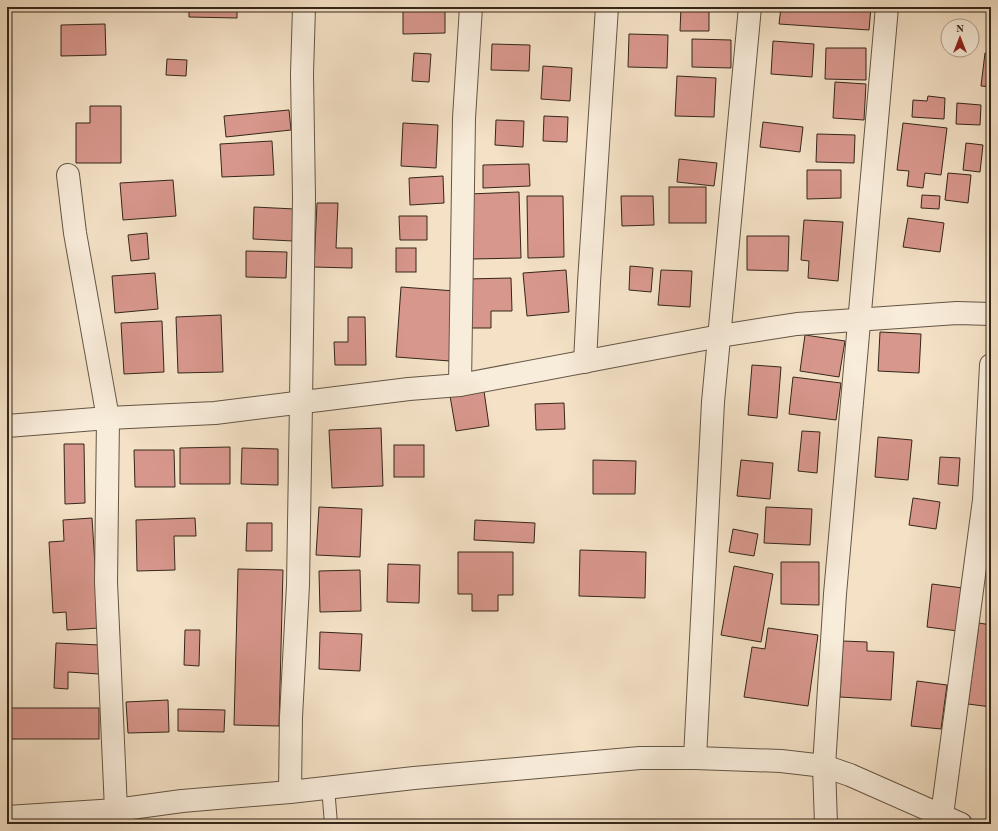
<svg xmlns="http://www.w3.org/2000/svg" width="998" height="831" font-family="'Old Standard TT',serif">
  <rect width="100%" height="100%" fill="#f4e1c6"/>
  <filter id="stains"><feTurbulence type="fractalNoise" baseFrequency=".005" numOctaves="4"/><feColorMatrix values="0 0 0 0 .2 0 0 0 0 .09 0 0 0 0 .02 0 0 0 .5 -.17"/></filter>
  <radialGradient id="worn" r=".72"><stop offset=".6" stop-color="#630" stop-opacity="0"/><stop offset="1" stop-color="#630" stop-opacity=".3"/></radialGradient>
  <g fill="#d8978d" stroke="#342719">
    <polygon points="189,7 237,7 237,18 189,17"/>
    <rect x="245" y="7" width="22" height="3"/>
    <polygon points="403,7 445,7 445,33 403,34"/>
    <polygon points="681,7 709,8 709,31 680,31"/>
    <polygon points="781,7 871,7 869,30 779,24"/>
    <polygon points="105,24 106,55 61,56 61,25"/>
    <polygon points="629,34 668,35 667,68 628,67"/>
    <polygon points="692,39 731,40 731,68 692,67"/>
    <polygon points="773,41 814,44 812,77 771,74"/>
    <polygon points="492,44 530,45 529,71 491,70"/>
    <polygon points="826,48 866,48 866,80 825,79"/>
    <polygon points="414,53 431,54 429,82 412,81"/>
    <polygon points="985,53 991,54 991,87 981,86"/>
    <polygon points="167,59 187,60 186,76 166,75"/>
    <polygon points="543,66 572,68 570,101 541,99"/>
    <polygon points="677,76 716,78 714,117 675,116"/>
    <polygon points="835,82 866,84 864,120 833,118"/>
    <polygon points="928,96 945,98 944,119 912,117 913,100 927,101"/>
    <polygon points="957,103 981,105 980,125 956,124"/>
    <polygon points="90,106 121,106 121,163 76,163 76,123 90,123"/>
    <polygon points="289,110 291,130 226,137 224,116"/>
    <polygon points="544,116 568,117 567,142 543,141"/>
    <polygon points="496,120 524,121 523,147 495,145"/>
    <polygon points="763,122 803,127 800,152 760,147"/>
    <polygon points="403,123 438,125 436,168 401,166"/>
    <polygon points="903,123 947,128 941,175 925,173 923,188 907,186 909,171 897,170"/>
    <polygon points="817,134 855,135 854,163 816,162"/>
    <polygon points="272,141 274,175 222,177 220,144"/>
    <polygon points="966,143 983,145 980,172 963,170"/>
    <polygon points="679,159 717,163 714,186 677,182"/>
    <polygon points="529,164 530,186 483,188 483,165"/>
    <polygon points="807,170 841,170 841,198 807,199"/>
    <polygon points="948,173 971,175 968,203 945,200"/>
    <polygon points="443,176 444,203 410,205 409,178"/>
    <polygon points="173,180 176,216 123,220 120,183"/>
    <rect x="669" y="187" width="37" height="36"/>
    <polygon points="519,192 521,258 472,259 469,194"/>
    <polygon points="922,195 940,196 939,209 921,208"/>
    <polygon points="527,196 563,196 564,257 528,258"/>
    <polygon points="621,196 653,196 654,225 622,226"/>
    <polygon points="317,203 338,203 336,248 352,248 352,268 314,267"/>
    <polygon points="254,207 295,209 293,241 253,239"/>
    <polygon points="399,216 427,216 427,240 400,240"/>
    <polygon points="908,218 944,223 940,252 903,247"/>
    <polygon points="804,220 843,222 838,281 808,278 809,261 801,260"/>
    <polygon points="147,233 149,259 131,261 128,235"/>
    <polygon points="747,236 789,236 788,271 747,270"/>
    <rect x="396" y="248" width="20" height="24"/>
    <polygon points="246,251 287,252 286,278 246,277"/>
    <polygon points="630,266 653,268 651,292 629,290"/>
    <polygon points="566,270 569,312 527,316 523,273"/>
    <polygon points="661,270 692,271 690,307 658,305"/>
    <polygon points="155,273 158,309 115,313 112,276"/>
    <polygon points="511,278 512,311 491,311 491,328 466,328 466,279"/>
    <polygon points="401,287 455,291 450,361 396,357"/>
    <polygon points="221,315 223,372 178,373 176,317"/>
    <polygon points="348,317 365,317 366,365 335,365 334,342 348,342"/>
    <polygon points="162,321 164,372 124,374 121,323"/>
    <polygon points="880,332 921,334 919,373 878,371"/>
    <polygon points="805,335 845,341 839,377 800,371"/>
    <polygon points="752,365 781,367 777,418 748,415"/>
    <polygon points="793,377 841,383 836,420 789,414"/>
    <polygon points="484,391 489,426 456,431 450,396"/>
    <polygon points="564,403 565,429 536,430 535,404"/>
    <polygon points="381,428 383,486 332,488 329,430"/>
    <polygon points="802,431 820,432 817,473 798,471"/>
    <polygon points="878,437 912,440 908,480 875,477"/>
    <polygon points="64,444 84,444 85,503 65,504"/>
    <rect x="394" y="445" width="30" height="32"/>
    <polygon points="230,447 230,484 180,484 180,448"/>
    <polygon points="242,448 278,449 278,485 241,484"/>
    <polygon points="134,450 174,450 175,487 135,487"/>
    <polygon points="940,457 960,458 958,486 938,484"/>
    <polygon points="593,460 636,461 635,494 593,494"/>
    <polygon points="741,460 773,463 770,499 737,496"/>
    <polygon points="913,498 940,502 936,529 909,525"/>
    <polygon points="319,507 362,509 360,557 316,555"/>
    <polygon points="766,507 812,509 810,545 764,543"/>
    <polygon points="92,518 99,628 67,630 66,612 53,613 49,542 64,541 63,520"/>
    <polygon points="195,518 196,536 174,536 175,570 137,571 136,520"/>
    <polygon points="475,520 535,523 534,543 474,540"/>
    <polygon points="247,523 272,523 272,551 246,551"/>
    <polygon points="733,529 758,534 754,556 729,552"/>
    <polygon points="580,550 646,552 645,598 579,596"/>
    <polygon points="458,552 513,552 513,595 498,595 498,611 472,611 472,594 458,594"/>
    <polygon points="781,562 819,562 819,605 781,604"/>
    <polygon points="388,564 420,565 419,603 387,602"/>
    <polygon points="734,566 773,574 761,642 721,635"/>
    <polygon points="238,569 283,570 279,726 234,725"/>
    <polygon points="360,570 361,611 320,612 319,571"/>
    <polygon points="932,584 963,588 958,631 927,627"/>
    <polygon points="979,623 991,625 991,707 968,704"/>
    <polygon points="768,628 818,635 808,706 744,697 752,647 765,649"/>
    <polygon points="185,630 200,630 199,666 184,665"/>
    <polygon points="320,632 362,634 360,671 319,669"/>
    <polygon points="843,641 867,642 867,651 894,652 891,700 840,697"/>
    <polygon points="56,643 100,645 99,674 68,672 68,689 54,688"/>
    <polygon points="917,681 947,685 941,729 911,726"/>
    <polygon points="168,700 169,732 128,733 126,702"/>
    <rect x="7" y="708" width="92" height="31"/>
    <polygon points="178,709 225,710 224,732 178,731"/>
  </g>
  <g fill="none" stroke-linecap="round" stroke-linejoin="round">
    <defs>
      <polyline id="service" points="328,787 331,824"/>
      <g id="minor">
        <polyline points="68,175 75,233 108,418 106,582 116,810"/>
        <polyline points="585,362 589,282 607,7"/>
        <polyline points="460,385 464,118 471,7"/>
        <polyline points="7,426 108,418 215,413 409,389 460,385 720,336 797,324 957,313 991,314"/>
        <polyline points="695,758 713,402 750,7"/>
        <polyline points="290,792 291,717 298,585 301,402 304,198 302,74 304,7"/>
        <polyline points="942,815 984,500 991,365"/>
        <polyline points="826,824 824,766 835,594 887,7"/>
      </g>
      <polyline id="tertiary" points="7,817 116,810 182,801 290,792 414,778 640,758 695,758 781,761 824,766 850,775 961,824"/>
    </defs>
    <use href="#service" stroke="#645644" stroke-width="14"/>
    <use href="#minor" stroke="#645644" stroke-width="24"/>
    <use href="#tertiary" stroke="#645644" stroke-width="24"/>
    <use href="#service" stroke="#f8ecda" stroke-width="12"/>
    <use href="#minor" stroke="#f8ecda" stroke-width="22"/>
    <use href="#tertiary" stroke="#f8ecda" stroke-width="22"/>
  </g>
  <rect width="998" height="831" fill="none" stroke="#f4e1c6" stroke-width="24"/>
  <rect x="8" y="8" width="982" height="815" fill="none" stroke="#342719" stroke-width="2"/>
  <rect x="12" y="12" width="974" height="807" fill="none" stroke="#342719"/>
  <g transform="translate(960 38)"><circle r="19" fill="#f8ecda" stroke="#aa9d8d"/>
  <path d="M0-3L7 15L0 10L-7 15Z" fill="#8f2418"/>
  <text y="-6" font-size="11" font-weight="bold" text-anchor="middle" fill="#342719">N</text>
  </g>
  <rect width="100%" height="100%" filter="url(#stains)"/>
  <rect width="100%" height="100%" fill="url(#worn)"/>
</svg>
